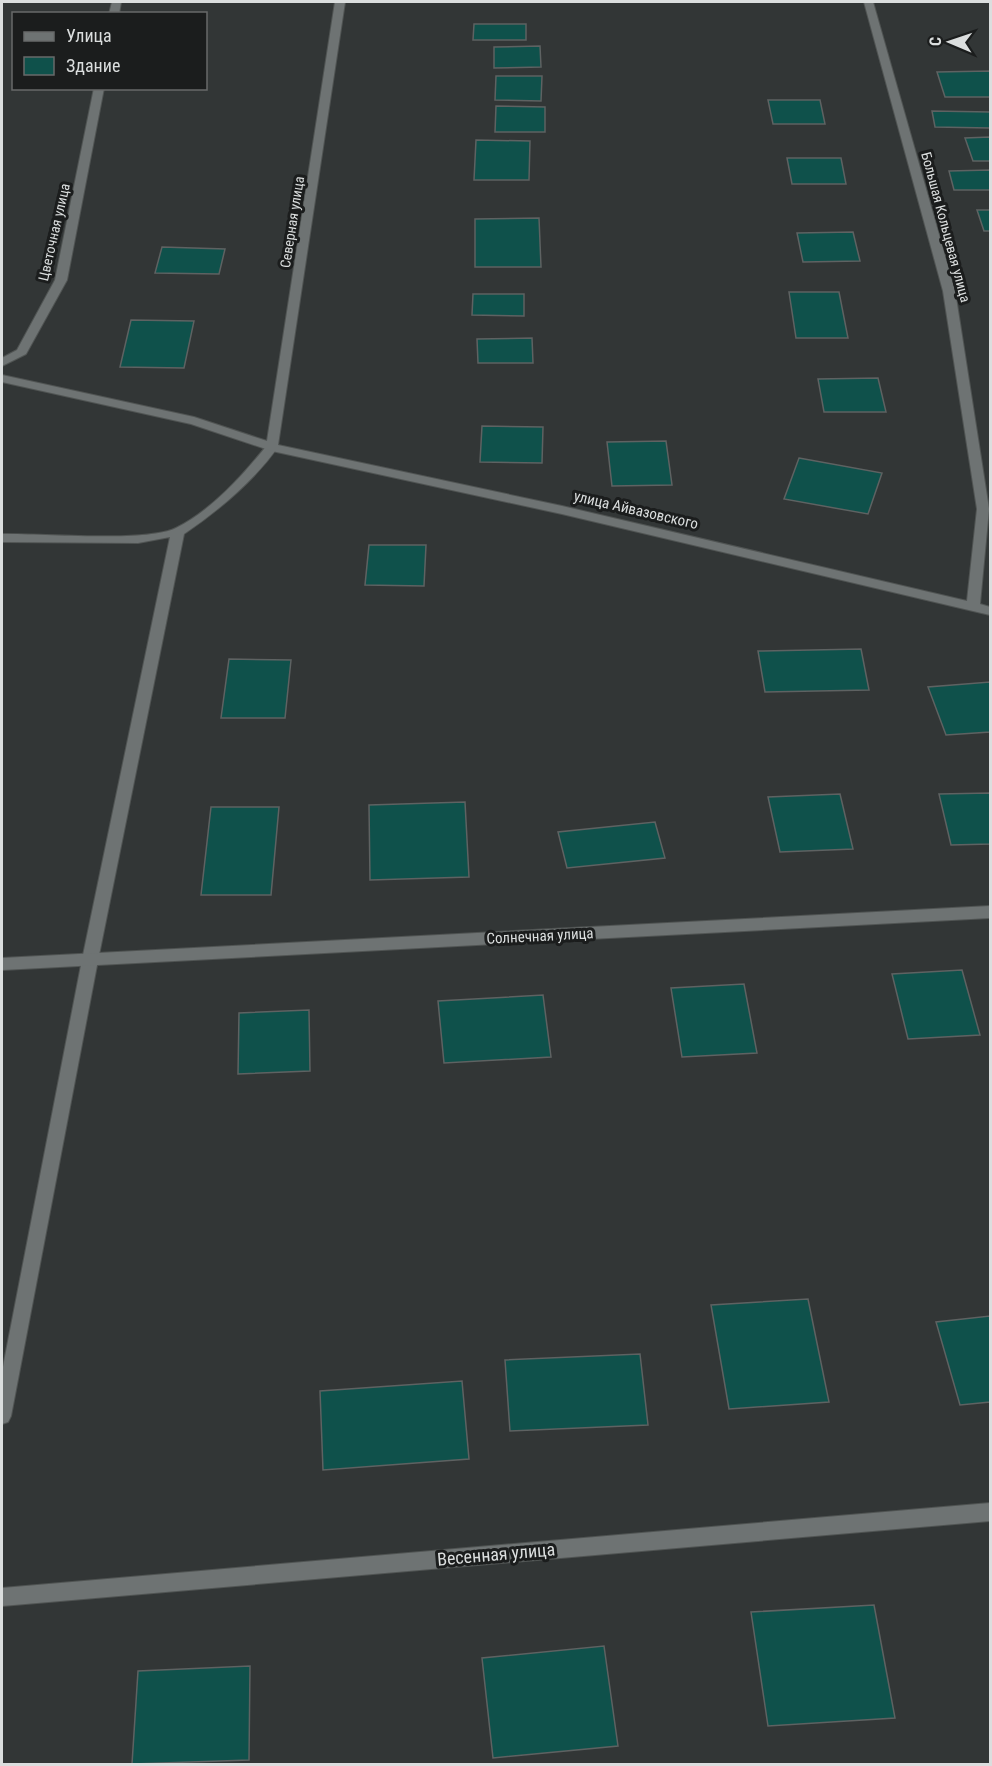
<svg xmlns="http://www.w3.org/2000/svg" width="992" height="1766" font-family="'Roboto Condensed',sans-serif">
  <rect width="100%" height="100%" fill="#323636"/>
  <g fill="#0f514b" stroke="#5e6262" stroke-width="1.5">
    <polygon points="474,24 526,24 526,40 473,40"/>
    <polygon points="540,46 541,67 494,68 494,47"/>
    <polygon points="990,71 990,97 945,97 937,72"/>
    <polygon points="496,76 542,76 541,101 495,100"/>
    <polygon points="768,100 820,100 825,124 773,124"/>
    <polygon points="496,106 545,107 545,132 495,132"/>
    <polygon points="932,111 990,112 990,128 935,127"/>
    <polygon points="990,137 990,161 973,161 965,138"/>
    <polygon points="476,140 530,141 529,180 474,180"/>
    <polygon points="787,158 841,158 846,184 792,184"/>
    <polygon points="990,170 990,190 954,190 949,171"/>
    <polygon points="977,210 990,210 990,231 984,231"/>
    <polygon points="539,218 541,267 475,267 475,219"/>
    <polygon points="853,232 860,261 803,262 797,233"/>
    <polygon points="162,247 225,249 219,274 155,273"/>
    <polygon points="789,292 839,292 848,338 796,338"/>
    <polygon points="473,294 524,294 524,316 472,315"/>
    <polygon points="131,320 194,321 184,368 120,367"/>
    <polygon points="532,338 533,363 478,363 477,339"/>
    <polygon points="878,378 886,412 824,412 818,379"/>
    <polygon points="482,426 543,427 542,463 480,462"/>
    <polygon points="666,441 672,485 612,486 607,442"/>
    <polygon points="799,458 882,473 868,514 784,499"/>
    <polygon points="369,545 426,545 424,586 365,585"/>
    <polygon points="861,649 869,690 765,692 758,651"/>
    <polygon points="229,659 291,660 285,718 221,718"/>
    <polygon points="990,682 990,732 946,735 928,687"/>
    <polygon points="990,793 990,844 951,845 939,794"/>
    <polygon points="840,794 853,849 780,852 768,797"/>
    <polygon points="465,802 469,877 370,880 369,805"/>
    <polygon points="211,807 279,807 271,895 201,895"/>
    <polygon points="655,822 665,858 567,868 558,832"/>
    <polygon points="962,970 980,1035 908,1039 892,974"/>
    <polygon points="744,984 757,1053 682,1057 671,988"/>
    <polygon points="543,995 551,1057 444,1063 438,1001"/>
    <polygon points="309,1010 310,1071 238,1074 239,1013"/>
    <polygon points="808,1299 829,1402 729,1409 711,1305"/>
    <polygon points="990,1316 990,1402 960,1405 936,1322"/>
    <polygon points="640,1354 648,1425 510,1431 505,1360"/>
    <polygon points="462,1381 469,1459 323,1470 320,1391"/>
    <polygon points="874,1605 895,1718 768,1726 751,1612"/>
    <polygon points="604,1646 618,1746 493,1758 482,1658"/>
    <polygon points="250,1666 249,1760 132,1764 138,1671"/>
  </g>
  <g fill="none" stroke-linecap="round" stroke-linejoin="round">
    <defs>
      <path id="lane" d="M272,443L278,447C253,482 219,510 184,534L98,960L11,1416L8,1422L2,1424V1372L82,960L170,537L138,543L2,542V534C40,533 146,543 176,528C212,510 243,475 268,444Z"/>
      <g id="street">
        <polygon points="112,2 121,2 119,14 109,14"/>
        <polygon points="335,2 345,2 278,445 562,506 967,601 977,509 943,291 864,2 873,2 955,291 989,509 980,604 990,607 990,615 562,514 272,451 191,424 2,382 2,375 194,417 267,441"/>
        <polygon points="94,88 104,88 67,280 26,354 2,366 2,358 17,350 55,280"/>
        <polygon points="990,906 990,918 2,970 2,958"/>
        <polygon points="990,1503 990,1521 2,1606 2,1588"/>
      </g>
    </defs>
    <use href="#lane" stroke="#505453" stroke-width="2"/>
    <use href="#street" stroke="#505453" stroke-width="2"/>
    <use href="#lane" fill="#6e7373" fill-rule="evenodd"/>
    <use href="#street" fill="#6e7373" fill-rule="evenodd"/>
  </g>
  <g text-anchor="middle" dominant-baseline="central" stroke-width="6" stroke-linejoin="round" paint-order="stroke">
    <g font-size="14" fill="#dbdede" stroke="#1b1d1d">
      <text transform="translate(292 222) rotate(-81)">Северная улица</text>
      <text transform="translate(946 227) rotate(75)">Большая Кольцевая улица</text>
      <text transform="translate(54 232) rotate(-77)">Цветочная улица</text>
    </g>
    <g font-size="15" fill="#dbdede" stroke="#1b1d1d">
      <text transform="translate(636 510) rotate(13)">улица Айвазовского</text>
      <text transform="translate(540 936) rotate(-3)">Солнечная улица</text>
    </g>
    <g font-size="18" fill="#dbdede" stroke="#1b1d1d">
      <text transform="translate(496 1554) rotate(-5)">Весенная улица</text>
    </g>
  </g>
  <rect width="992" height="1766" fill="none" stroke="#dbdede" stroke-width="6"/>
  <rect x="12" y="12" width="195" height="78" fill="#1b1d1d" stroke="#686a6a" stroke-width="1.5"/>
  <rect x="24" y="32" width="30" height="9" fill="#6e7373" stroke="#686a6a" stroke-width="1.5"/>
  <text x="66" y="42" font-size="18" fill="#dbdede">Улица</text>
  <rect x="24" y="57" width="30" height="18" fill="#0f514b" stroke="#686a6a" stroke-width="1.5"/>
  <text x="66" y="72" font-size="18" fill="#dbdede">Здание</text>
  <g transform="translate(950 42) rotate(272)" stroke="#1b1d1d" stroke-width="4.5" paint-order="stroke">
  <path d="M0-4.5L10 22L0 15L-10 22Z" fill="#dbdede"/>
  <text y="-9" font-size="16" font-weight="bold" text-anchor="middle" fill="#dbdede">С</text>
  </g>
</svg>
